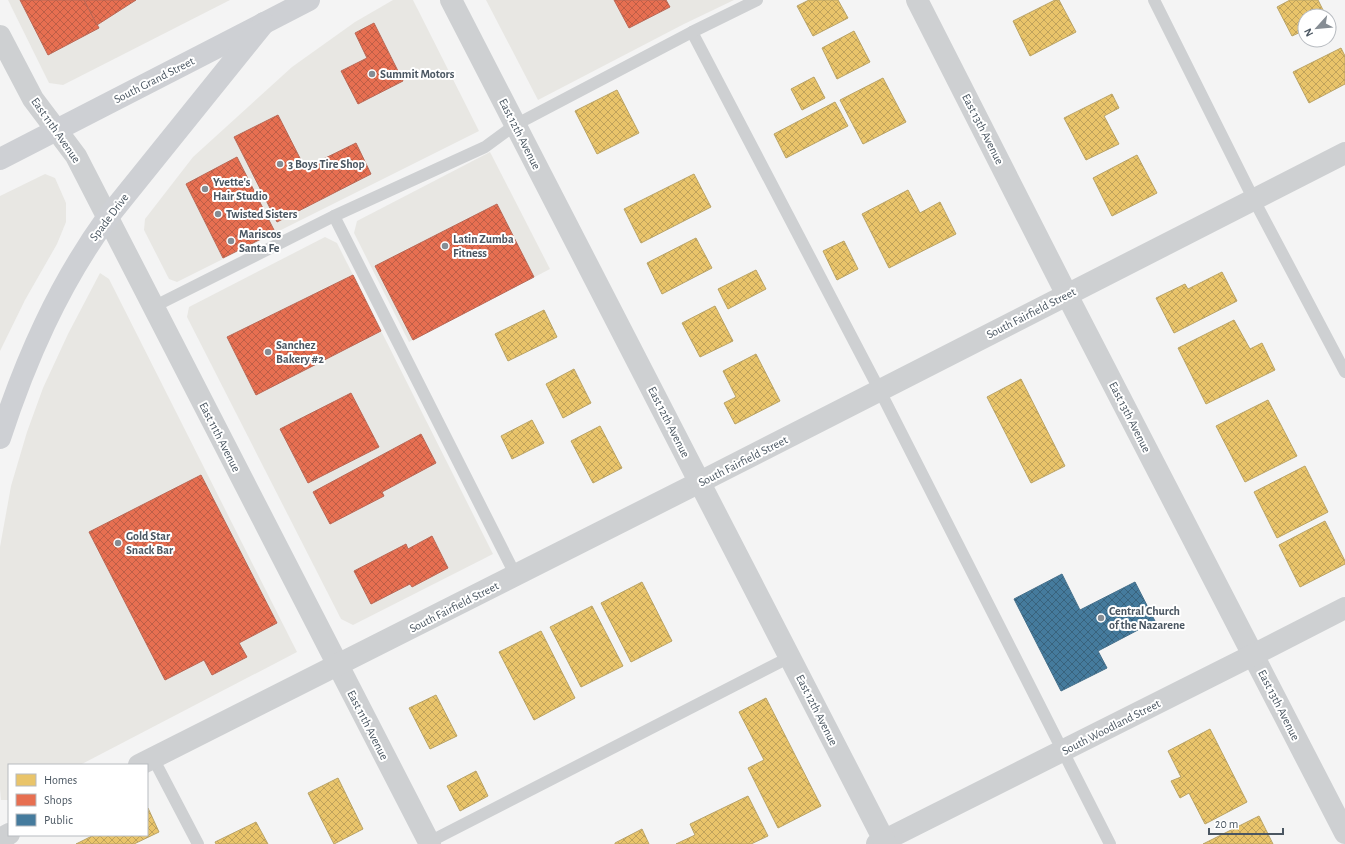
<svg xmlns="http://www.w3.org/2000/svg" width="1345" height="844" font-family="'Alegreya Sans',sans-serif">
  <defs>
    <pattern id="homes-cross-hatch" width="8" height="8" patternUnits="userSpaceOnUse"><rect width="8" height="8" fill="#e9c46a"/><path d="M0 0l8 8M0 8l8-8" fill="none" stroke="#bfa25b"/></pattern>
    <pattern id="shops-cross-hatch" width="8" height="8" patternUnits="userSpaceOnUse"><rect width="8" height="8" fill="#e76f51"/><path d="M0 0l8 8M0 8l8-8" fill="none" stroke="#bd5e47"/></pattern>
    <pattern id="public-cross-hatch" width="8" height="8" patternUnits="userSpaceOnUse"><rect width="8" height="8" fill="#457b9d"/><path d="M0 0l8 8M0 8l8-8" fill="none" stroke="#39637d"/></pattern>
  </defs>
  <rect width="100%" height="100%" fill="#f4f4f4"/>
  <g fill="#e8e7e3">
    <polygon points="8,0 230,0 63,85 49,83"/>
    <polygon points="393,0 413,0 479,131 177,282 169,279 144,230 145,219 193,157 292,67 355,22"/>
    <polygon points="486,0 734,0 684,24 538,100"/>
    <polygon points="490,152 550,269 409,342 354,233 357,221"/>
    <polygon points="45,174 55,178 66,203 66,222 57,244 25,300 0,351 0,196"/>
    <polygon points="325,237 337,243 493,554 353,625 341,619 187,317 189,307"/>
    <polygon points="100,273 109,279 297,652 80,765 9,765 9,800 1,800 0,789 0,547 11,486 27,432 43,388 68,334"/>
  </g>
  <g fill="url(#homes-cross-hatch)" stroke="#b9a367">
    <polygon points="809,0 838,0 848,18 813,36 797,6"/>
    <polygon points="1055,0 1059,0 1076,32 1030,56 1013,21"/>
    <polygon points="1290,0 1318,0 1326,16 1305,16 1305,30 1292,36 1277,7"/>
    <polygon points="854,31 870,62 837,79 822,48"/>
    <polygon points="1341,48 1345,56 1345,84 1309,103 1293,72"/>
    <polygon points="814,77 825,98 802,110 791,89"/>
    <polygon points="883,78 906,122 863,144 840,100"/>
    <polygon points="617,90 639,133 597,154 575,111"/>
    <polygon points="1112,94 1119,108 1104,116 1119,144 1086,160 1064,118"/>
    <polygon points="835,102 848,126 786,158 774,134"/>
    <polygon points="1137,155 1157,193 1112,216 1093,178"/>
    <polygon points="694,174 711,207 641,243 624,209"/>
    <polygon points="908,190 920,213 940,202 956,234 889,268 862,214"/>
    <polygon points="696,238 712,268 662,294 647,263"/>
    <polygon points="844,241 858,269 837,280 823,251"/>
    <polygon points="756,270 766,289 728,309 718,289"/>
    <polygon points="1222,272 1237,301 1174,333 1156,298 1185,284 1188,289"/>
    <polygon points="715,306 733,341 700,357 682,323"/>
    <polygon points="544,310 557,337 508,361 495,334"/>
    <polygon points="1234,320 1250,349 1262,343 1275,370 1206,404 1178,348"/>
    <polygon points="756,354 780,401 735,424 724,403 736,397 723,371"/>
    <polygon points="574,369 591,403 563,418 546,384"/>
    <polygon points="1021,379 1065,466 1031,483 987,397"/>
    <polygon points="1268,400 1297,456 1245,482 1216,426"/>
    <polygon points="532,420 544,443 512,459 501,436"/>
    <polygon points="600,426 622,468 593,483 571,441"/>
    <polygon points="1305,466 1328,512 1277,538 1254,492"/>
    <polygon points="1325,521 1345,561 1345,564 1300,587 1279,545"/>
    <polygon points="642,582 672,641 631,662 601,603"/>
    <polygon points="592,606 623,666 581,687 550,627"/>
    <polygon points="541,631 575,698 534,720 499,652"/>
    <polygon points="436,695 457,736 430,749 409,708"/>
    <polygon points="766,698 821,806 778,828 748,768 764,760 739,712"/>
    <polygon points="1210,729 1247,802 1205,824 1189,793 1180,798 1171,781 1181,777 1168,751"/>
    <polygon points="476,771 488,796 460,811 447,786"/>
    <polygon points="338,778 363,829 334,844 308,793"/>
    <polygon points="748,796 768,836 751,844 676,844 695,835 690,824"/>
    <polygon points="148,808 159,832 134,844 76,844 94,835 147,835"/>
    <polygon points="1259,816 1273,844 1203,844"/>
    <polygon points="256,822 268,844 216,844 215,842"/>
    <polygon points="642,829 649,844 615,844 615,843"/>
  </g>
  <g fill="url(#shops-cross-hatch)" stroke="#b86856">
    <polygon points="20,0 84,0 99,28 48,55"/>
    <polygon points="84,0 136,0 97,25"/>
    <polygon points="614,0 666,0 670,7 629,28"/>
    <polygon points="374,23 403,81 358,104 341,71 367,58 355,33"/>
    <polygon points="278,115 305,168 356,143 371,174 277,222 234,137"/>
    <polygon points="237,157 275,232 223,258 186,184"/>
    <polygon points="497,204 534,277 413,340 375,266"/>
    <polygon points="353,275 381,331 256,395 227,337"/>
    <polygon points="351,393 379,447 308,483 280,429"/>
    <polygon points="421,434 436,463 382,492 384,496 330,524 313,492"/>
    <polygon points="201,475 277,623 239,643 247,657 212,675 204,660 165,680 89,532"/>
    <polygon points="432,536 448,568 412,587 410,584 371,604 354,571 406,544 408,549"/>
  </g>
  <polygon fill="url(#public-cross-hatch)" stroke="#46708b" points="1062,574 1080,610 1135,582 1155,621 1098,651 1107,668 1061,691 1014,599"/>
  <g fill="none" stroke-linecap="round" stroke-linejoin="round">
    <g stroke="#ced0d2" stroke-width="12">
      <polyline points="1154,0 1254,200 1345,372"/>
      <polyline points="692,32 880,391 1110,844"/>
      <polyline points="334,216 516,576"/>
      <polyline points="153,307 334,216 485,147 515,125 692,32 757,0"/>
      <polyline points="153,758 198,844"/>
      <polyline points="429,842 790,657"/>
    </g>
    <g stroke="#ced0d2" stroke-width="22">
      <polyline points="917,0 1067,295 1345,833"/>
      <polyline points="0,36 33,99 76,156 430,844"/>
      <polyline points="139,765 700,482 1345,153"/>
      <polyline points="0,839 9,834"/>
      <polyline points="877,844 1253,655 1345,608"/>
    </g>
    <polyline stroke="#ced0d2" stroke-width="22" points="451,0 886,844"/>
    <g stroke="#ced0d4" stroke-width="22">
      <polyline points="0,159 309,0"/>
      <path d="M0,438C26,359 58,286 107,218L264,23"/>
    </g>
  </g>
  <g fill="#868d94" stroke="#fff" stroke-width="1.5">
    <circle cx="372" cy="74" r="4"/>
    <circle cx="280" cy="164" r="4"/>
    <circle cx="205" cy="189" r="4"/>
    <circle cx="218" cy="214" r="4"/>
    <circle cx="231" cy="241" r="4"/>
    <circle cx="445" cy="246" r="4"/>
    <circle cx="268" cy="352" r="4"/>
    <circle cx="118" cy="543" r="4"/>
    <circle cx="1101" cy="618" r="4"/>
  </g>
  <g text-anchor="middle" dominant-baseline="central" stroke-width="4" stroke-linejoin="round" paint-order="stroke">
    <g font-size="12" font-weight="bold" fill="#4a5661" stroke="#fff" text-anchor="start">
      <text x="380" y="74">Summit Motors</text>
      <text x="288" y="164">3 Boys Tire Shop</text>
      <text x="213" y="182">Yvette's<tspan x="213" dy="14">Hair Studio</tspan></text>
      <text x="226" y="214">Twisted Sisters</text>
      <text x="239" y="234">Mariscos<tspan x="239" dy="14">Santa Fe</tspan></text>
      <text x="453" y="239">Latin Zumba<tspan x="453" dy="14">Fitness</tspan></text>
      <text x="276" y="345">Sanchez<tspan x="276" dy="14">Bakery #2</tspan></text>
      <text x="126" y="536">Gold Star<tspan x="126" dy="14">Snack Bar</tspan></text>
      <text x="1109" y="611">Central Church<tspan x="1109" dy="14">of the Nazarene</tspan></text>
    </g>
    <g font-size="12" fill="#4a5661" stroke="#fff">
      <text transform="translate(154 80) rotate(-27)">South Grand Street</text>
      <text transform="translate(983 129) rotate(63)">East 13th Avenue</text>
      <text transform="translate(56 130) rotate(55)">East 11th Avenue</text>
      <text transform="translate(520 134) rotate(63)">East 12th Avenue</text>
      <text transform="translate(109 217) rotate(-53)">Spade Drive</text>
      <text transform="translate(1031 313) rotate(-27)">South Fairfield Street</text>
      <text transform="translate(1130 417) rotate(63)">East 13th Avenue</text>
      <text transform="translate(669 422) rotate(63)">East 12th Avenue</text>
      <text transform="translate(220 437) rotate(63)">East 11th Avenue</text>
      <text transform="translate(743 461) rotate(-27)">South Fairfield Street</text>
      <text transform="translate(454 607) rotate(-27)">South Fairfield Street</text>
      <text transform="translate(1279 705) rotate(63)">East 13th Avenue</text>
      <text transform="translate(817 710) rotate(63)">East 12th Avenue</text>
      <text transform="translate(368 725) rotate(63)">East 11th Avenue</text>
      <text transform="translate(1111 727) rotate(-27)">South Woodland Street</text>
    </g>
  </g>
  <rect x="8" y="764" width="140" height="72" fill="#ffffff" stroke="#b7bbc0"/>
  <rect x="16" y="774" width="20" height="12" fill="#e9c46a" stroke="#b7bbc0"/>
  <text x="44" y="784" font-size="12" fill="#4a5661">Homes</text>
  <rect x="16" y="794" width="20" height="12" fill="#e76f51" stroke="#b7bbc0"/>
  <text x="44" y="804" font-size="12" fill="#4a5661">Shops</text>
  <rect x="16" y="814" width="20" height="12" fill="#457b9d" stroke="#b7bbc0"/>
  <text x="44" y="824" font-size="12" fill="#4a5661">Public</text>
  <g transform="translate(1317 28) rotate(243)"><circle r="19" fill="#ffffff" stroke="#b7bbc0"/>
  <path d="M0-3L7 15L0 10L-7 15Z" fill="#868d94"/>
  <text y="-6" font-size="11" font-weight="bold" text-anchor="middle" fill="#4a5661">N</text>
  </g>
  <path d="M1209 828v6h74v-6" fill="none" stroke="#4a5661" stroke-width="2"/>
  <text x="1215" y="828" font-size="12" fill="#4a5661" stroke="#ffffff" stroke-width="3" paint-order="stroke">20 m</text>
</svg>
